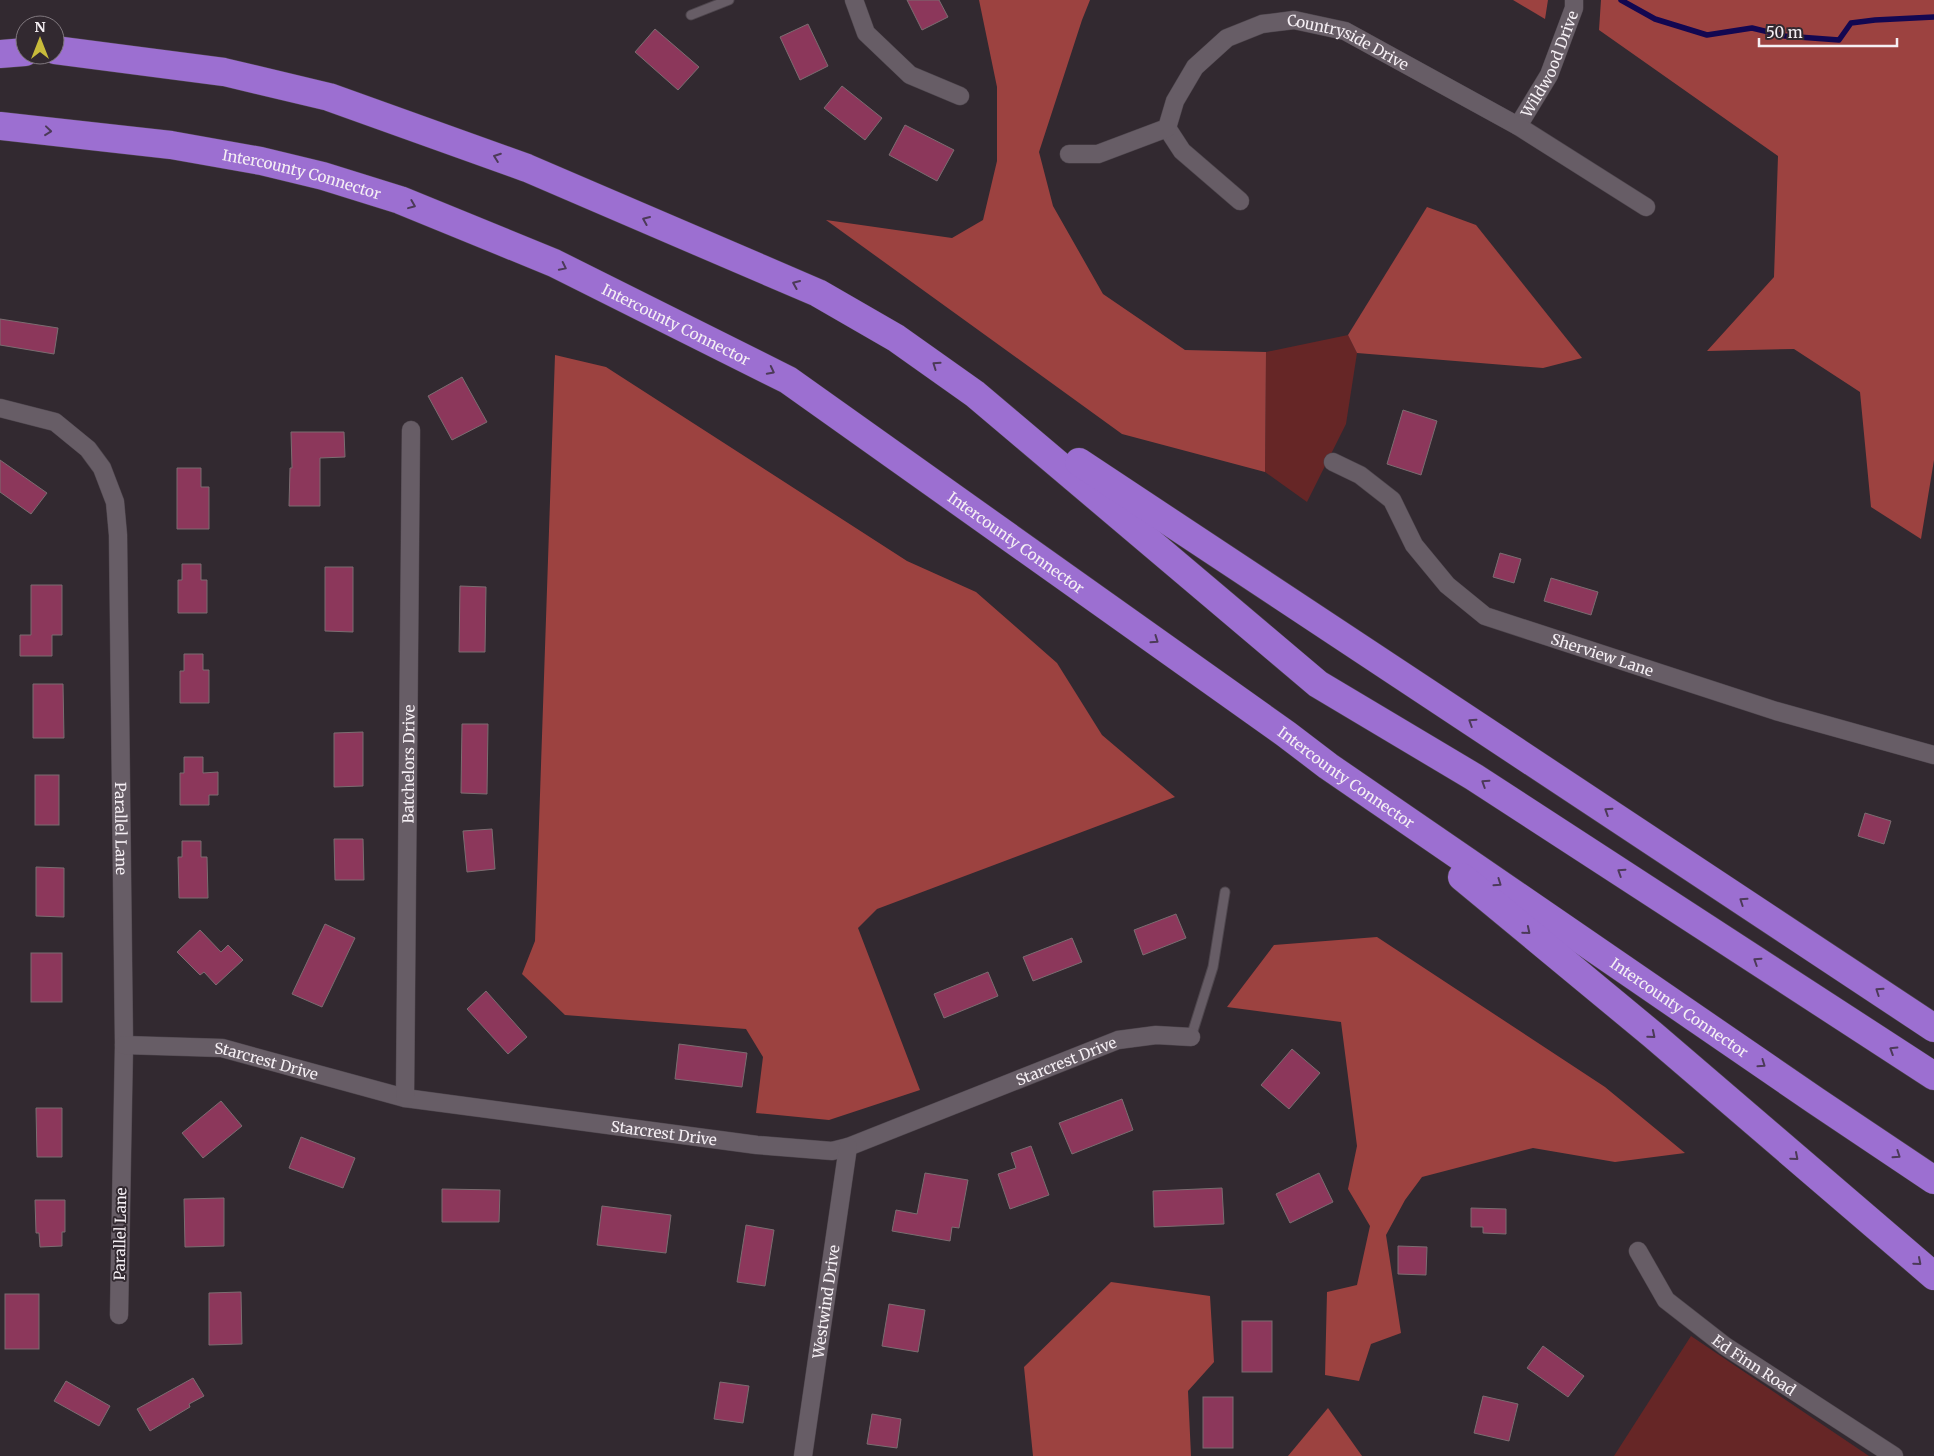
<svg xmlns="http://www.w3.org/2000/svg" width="1934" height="1456" font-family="Merriweather,serif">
  <rect width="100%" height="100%" fill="#322930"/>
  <g fill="#662626">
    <polygon points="1348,335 1357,353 1346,424 1307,502 1265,472 1266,352"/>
    <polygon points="1691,1336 1869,1456 1614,1456"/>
  </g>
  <g fill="#9c4240">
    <polygon points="979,0 1090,0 1082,20 1039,152 1053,206 1103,294 1185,350 1266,352 1265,472 1122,434 826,220 952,238 983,220 997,161 997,87"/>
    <polygon points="1513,0 1548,0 1545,19"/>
    <polygon points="1601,0 1934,0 1934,460 1921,539 1871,507 1860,392 1794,349 1707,351 1774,277 1778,156 1599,30"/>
    <polygon points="1427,207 1476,225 1582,358 1543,368 1357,353 1348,335"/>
    <polygon points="555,355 606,367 907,561 976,592 1057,663 1102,735 1175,797 877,909 858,928 920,1090 829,1120 756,1113 763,1057 746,1029 565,1015 522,974 535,941"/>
    <polygon points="1377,937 1605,1087 1685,1153 1615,1162 1533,1148 1422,1177 1405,1200 1386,1235 1401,1333 1371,1344 1359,1381 1325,1375 1327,1292 1357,1285 1370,1226 1348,1189 1357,1146 1341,1022 1227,1007 1274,945"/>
    <polygon points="1111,1282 1210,1296 1214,1362 1188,1391 1191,1456 1033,1456 1024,1367"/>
    <polygon points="1328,1408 1362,1456 1288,1456"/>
  </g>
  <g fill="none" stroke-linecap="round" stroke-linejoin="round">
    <polyline stroke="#130751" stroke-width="5.5" points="1621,0 1655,19 1707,35 1752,28 1785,36 1839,40 1851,23 1875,20 1934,17"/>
  </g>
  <g fill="#8c375b" stroke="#7b6d71">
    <polygon points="907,0 939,0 948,17 922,30"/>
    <polygon points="808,24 828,66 800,80 780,37"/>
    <polygon points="655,29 699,67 678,90 635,52"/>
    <polygon points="842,86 882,118 865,140 824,108"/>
    <polygon points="905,125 954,150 937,181 889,155"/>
    <polygon points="0,319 58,328 54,354 0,345"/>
    <polygon points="462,377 487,422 452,440 428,396"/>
    <polygon points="1403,410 1437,421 1421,475 1387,464"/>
    <polygon points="291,432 344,432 345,457 320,458 320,506 289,506 290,468 292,468"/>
    <polygon points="0,460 47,493 31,514 0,492"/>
    <polygon points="177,468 201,468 201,487 209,487 209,529 177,529"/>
    <polygon points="1500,553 1521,559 1514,583 1493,577"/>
    <polygon points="182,564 201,564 201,580 207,580 207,613 178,613 178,580 182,580"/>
    <polygon points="325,567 353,567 353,632 325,631"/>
    <polygon points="1551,578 1598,592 1591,615 1544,601"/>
    <polygon points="31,585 62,585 62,635 52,635 52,656 20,656 20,635 31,635"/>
    <polygon points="460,586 486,587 485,652 459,652"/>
    <polygon points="184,654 203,654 203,670 209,670 209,703 180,703 180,671 184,671"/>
    <polygon points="33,684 63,684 64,738 33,738"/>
    <polygon points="462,724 488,724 487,794 461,793"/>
    <polygon points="363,732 363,786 334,787 334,733"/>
    <polygon points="184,757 203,757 203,773 218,772 218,795 209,795 209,805 180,805 180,773 184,773"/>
    <rect x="35" y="775" width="24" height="50"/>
    <polygon points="1865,813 1891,821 1884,844 1858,836"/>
    <polygon points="492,829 495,869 467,872 463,831"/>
    <polygon points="334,839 363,839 364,880 335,880"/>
    <polygon points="182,841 201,841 201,857 207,857 208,898 179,898 178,857 182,857"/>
    <polygon points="36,867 64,868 64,917 36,916"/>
    <polygon points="1176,914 1186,938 1143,955 1134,930"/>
    <polygon points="325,924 355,938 322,1007 292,994"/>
    <polygon points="200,930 221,952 228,945 243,960 216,985 204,972 200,975 177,952"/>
    <polygon points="1072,938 1082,962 1033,981 1023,957"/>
    <rect x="31" y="953" width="31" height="49"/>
    <polygon points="988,972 998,996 944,1018 934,994"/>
    <polygon points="486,991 527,1037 508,1054 467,1009"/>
    <polygon points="679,1044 747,1053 742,1087 675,1079"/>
    <polygon points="1292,1049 1320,1073 1289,1109 1261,1085"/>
    <polygon points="1122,1099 1133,1130 1072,1154 1059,1123"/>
    <polygon points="221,1101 242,1126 203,1158 182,1133"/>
    <polygon points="36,1108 62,1108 62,1157 37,1157"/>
    <polygon points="301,1137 355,1158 343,1188 289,1168"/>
    <polygon points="1031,1146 1049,1195 1010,1209 998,1174 1016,1168 1011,1153"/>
    <polygon points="925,1173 968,1180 959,1228 952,1227 950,1241 892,1231 896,1210 917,1214"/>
    <polygon points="1319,1173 1333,1202 1290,1223 1276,1194"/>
    <polygon points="1222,1188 1224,1224 1154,1227 1153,1191"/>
    <polygon points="442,1189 500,1190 499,1222 442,1222"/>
    <polygon points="224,1198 224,1246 185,1247 184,1199"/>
    <polygon points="35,1200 65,1200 65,1232 62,1232 62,1246 40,1247 39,1233 36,1233"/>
    <polygon points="602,1206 671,1215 666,1253 597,1245"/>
    <polygon points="1471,1208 1506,1209 1506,1234 1483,1233 1483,1227 1471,1227"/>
    <polygon points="746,1225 774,1230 765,1286 737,1282"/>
    <polygon points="1398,1246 1427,1247 1426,1275 1398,1274"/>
    <polygon points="241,1292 242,1344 209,1345 209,1293"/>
    <rect x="5" y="1294" width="34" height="55"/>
    <polygon points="889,1304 925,1310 918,1352 882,1346"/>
    <rect x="1242" y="1321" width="30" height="51"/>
    <polygon points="1543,1346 1584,1376 1568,1397 1527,1368"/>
    <polygon points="193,1378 204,1396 189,1404 190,1407 150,1431 137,1409"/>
    <polygon points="66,1381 110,1406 99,1426 54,1401"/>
    <polygon points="720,1382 749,1386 743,1423 714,1419"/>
    <polygon points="1483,1396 1518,1404 1509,1441 1474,1433"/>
    <rect x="1203" y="1397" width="30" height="51"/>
    <polygon points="872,1414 901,1419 897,1448 867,1444"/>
  </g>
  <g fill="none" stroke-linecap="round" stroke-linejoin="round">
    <defs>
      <g id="service">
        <polyline points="691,15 729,0"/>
        <polyline points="1191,1037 1213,967 1225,892"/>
      </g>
      <g id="minor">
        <polyline points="854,0 866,33 910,75 960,96"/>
        <path id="s1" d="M1518,126L1549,75L1574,8V0"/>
        <polyline points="1167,128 1182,151 1240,201"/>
        <path id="s2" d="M1069,154H1098L1167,128L1175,101L1195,67L1227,38L1262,24L1294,20L1345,31L1518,126L1646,207"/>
        <path id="s3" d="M0,408L55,422L88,449L102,468L115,502L118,535L124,1045L119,1315"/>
        <path id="s4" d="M1333,462L1360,475L1392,500L1414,545L1447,585L1485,616L1776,711L1934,755"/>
        <path id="s5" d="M124,1045L222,1048L405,1098L757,1145L832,1151L848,1147L1118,1040L1156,1035L1191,1037"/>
        <path id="s6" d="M405,1098L411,430"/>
        <path id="s7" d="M1638,1251L1666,1300L1725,1346L1894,1456"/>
        <path id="s8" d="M803,1456L848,1147"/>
      </g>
      <g id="motorway">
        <polyline points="55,50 224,72 329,97 527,168 818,293 896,338 975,394 1318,684 1474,777 1934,1076"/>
        <polyline points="0,54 25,52"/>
        <path id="s9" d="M0,126L171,145L261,161L323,176L400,200L554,263L788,380L1286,734L1328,766L1816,1101L1934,1180"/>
        <polyline points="1079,462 1934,1028"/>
        <polyline points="1462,877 1653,1035 1934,1276"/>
      </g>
    </defs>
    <use href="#service" stroke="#4e464d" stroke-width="11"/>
    <use href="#minor" stroke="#4e464d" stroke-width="19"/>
    <use href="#motorway" stroke="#4e464d" stroke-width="29"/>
    <use href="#service" stroke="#675d66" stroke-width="9"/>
    <use href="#minor" stroke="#675d66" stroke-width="18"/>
    <use href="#motorway" stroke="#9c6fd1" stroke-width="28"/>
  </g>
  <defs><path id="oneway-chevron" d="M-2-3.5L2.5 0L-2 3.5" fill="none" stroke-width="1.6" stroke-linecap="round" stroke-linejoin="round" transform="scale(1.25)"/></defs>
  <g stroke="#4c3a58">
    <use href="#oneway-chevron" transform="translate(48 131) rotate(6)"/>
    <use href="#oneway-chevron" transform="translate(497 157) rotate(-160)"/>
    <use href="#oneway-chevron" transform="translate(412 205) rotate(22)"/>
    <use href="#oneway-chevron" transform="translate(646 220) rotate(-157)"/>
    <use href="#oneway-chevron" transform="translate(563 267) rotate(26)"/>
    <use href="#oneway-chevron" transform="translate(796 284) rotate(-157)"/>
    <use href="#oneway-chevron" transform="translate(936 365) rotate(-145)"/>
    <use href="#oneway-chevron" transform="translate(771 371) rotate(27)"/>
    <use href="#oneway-chevron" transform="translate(1155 640) rotate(35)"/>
    <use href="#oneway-chevron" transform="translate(1472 722) rotate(-147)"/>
    <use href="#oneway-chevron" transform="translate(1485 783) rotate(-147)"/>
    <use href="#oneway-chevron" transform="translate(1608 811) rotate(-147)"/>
    <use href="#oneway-chevron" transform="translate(1621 872) rotate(-147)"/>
    <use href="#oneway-chevron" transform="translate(1498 883) rotate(35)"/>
    <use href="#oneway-chevron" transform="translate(1743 901) rotate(-146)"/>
    <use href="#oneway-chevron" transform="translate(1527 931) rotate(40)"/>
    <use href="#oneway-chevron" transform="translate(1757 961) rotate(-147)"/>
    <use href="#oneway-chevron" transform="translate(1879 991) rotate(-146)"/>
    <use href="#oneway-chevron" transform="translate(1652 1035) rotate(40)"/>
    <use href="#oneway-chevron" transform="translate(1893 1050) rotate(-148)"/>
    <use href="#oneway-chevron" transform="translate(1762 1064) rotate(35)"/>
    <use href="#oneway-chevron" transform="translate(1897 1155) rotate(34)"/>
    <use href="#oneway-chevron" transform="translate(1795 1157) rotate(41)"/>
    <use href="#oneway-chevron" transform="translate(1918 1262) rotate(41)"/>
  </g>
  <g text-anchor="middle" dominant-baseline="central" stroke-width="4" stroke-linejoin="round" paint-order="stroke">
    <g font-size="15" fill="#f5eff4" stroke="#322930">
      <text stroke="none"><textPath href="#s2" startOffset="342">Countryside Drive</textPath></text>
      <text stroke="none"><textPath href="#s1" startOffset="70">Wildwood Drive</textPath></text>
      <text stroke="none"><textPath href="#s9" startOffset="306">Intercounty Connector</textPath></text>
      <text stroke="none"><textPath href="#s9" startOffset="711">Intercounty Connector</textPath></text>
      <text stroke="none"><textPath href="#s9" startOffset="1116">Intercounty Connector</textPath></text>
      <text stroke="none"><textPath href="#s4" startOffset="345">Sherview Lane</textPath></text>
      <text stroke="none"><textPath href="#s6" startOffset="334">Batchelors Drive</textPath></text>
      <text stroke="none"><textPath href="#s9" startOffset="1521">Intercounty Connector</textPath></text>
      <text stroke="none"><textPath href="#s3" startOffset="486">Parallel Lane</textPath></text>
      <text stroke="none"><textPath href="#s9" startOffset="1926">Intercounty Connector</textPath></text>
      <text stroke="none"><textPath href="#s5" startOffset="969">Starcrest Drive</textPath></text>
      <text stroke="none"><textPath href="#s5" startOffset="144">Starcrest Drive</textPath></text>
      <text stroke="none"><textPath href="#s5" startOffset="549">Starcrest Drive</textPath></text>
      <text transform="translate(120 1234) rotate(-89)">Parallel Lane</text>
      <text stroke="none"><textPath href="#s8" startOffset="156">Westwind Drive</textPath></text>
      <text stroke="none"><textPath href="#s7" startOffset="166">Ed Finn Road</textPath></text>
    </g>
  </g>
  <g transform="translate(40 40)"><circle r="24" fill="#322930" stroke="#80787e"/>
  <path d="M0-4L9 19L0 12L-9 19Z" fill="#c8bb3b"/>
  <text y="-8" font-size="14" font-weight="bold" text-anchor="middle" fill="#f5eff4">N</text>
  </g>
  <path d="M1759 38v8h138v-8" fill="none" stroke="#f5eff4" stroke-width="2.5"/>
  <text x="1766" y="38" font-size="15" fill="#f5eff4" stroke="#322930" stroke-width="4" paint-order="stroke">50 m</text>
</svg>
